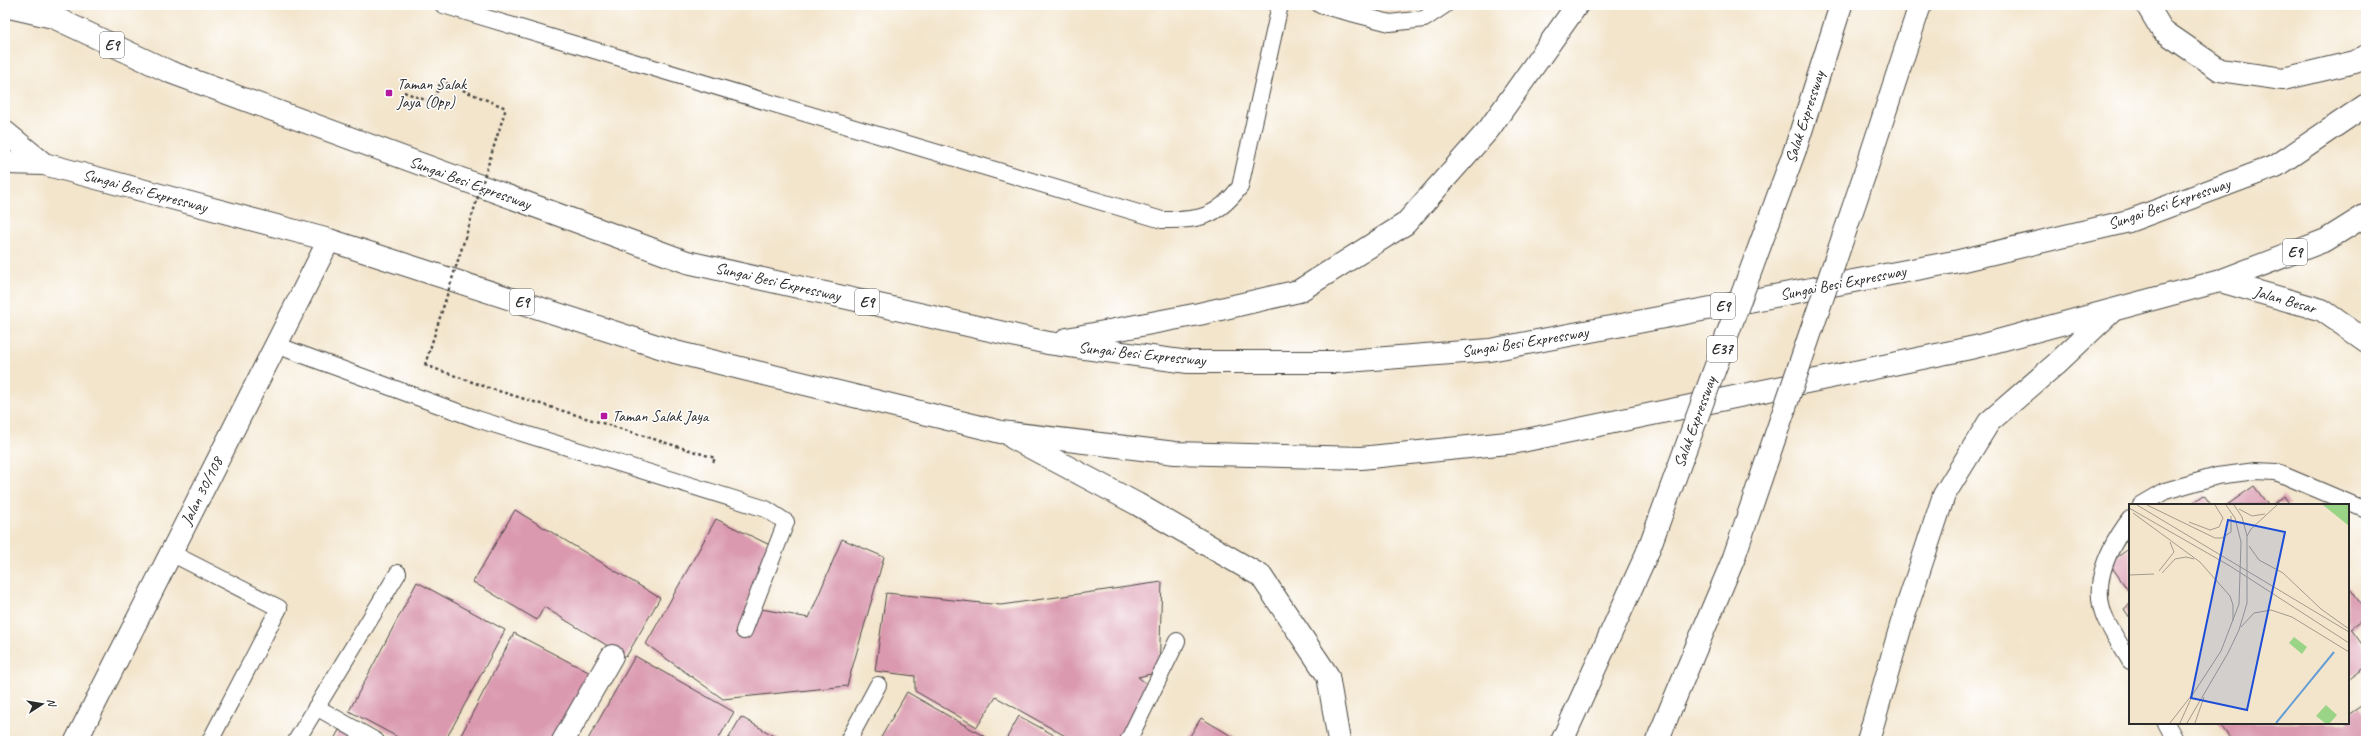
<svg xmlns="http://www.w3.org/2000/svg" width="2371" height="746" font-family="Caveat,sans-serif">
  <rect width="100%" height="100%" fill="#fff"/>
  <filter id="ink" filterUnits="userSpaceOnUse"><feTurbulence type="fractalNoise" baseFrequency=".025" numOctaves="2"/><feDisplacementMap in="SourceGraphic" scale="8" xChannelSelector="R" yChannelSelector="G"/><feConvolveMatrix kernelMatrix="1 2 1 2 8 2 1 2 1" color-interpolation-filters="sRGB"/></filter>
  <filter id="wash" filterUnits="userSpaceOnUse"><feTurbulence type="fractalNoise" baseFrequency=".012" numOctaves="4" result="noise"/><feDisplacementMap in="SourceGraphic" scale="16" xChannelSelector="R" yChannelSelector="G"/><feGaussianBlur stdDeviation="0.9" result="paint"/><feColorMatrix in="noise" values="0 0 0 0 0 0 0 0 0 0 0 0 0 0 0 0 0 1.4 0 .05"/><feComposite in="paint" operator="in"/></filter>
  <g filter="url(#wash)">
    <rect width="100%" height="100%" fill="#f3e5cc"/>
    <g id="blocks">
      <g fill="#da99af">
        <polygon points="2254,486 2268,505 2227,505"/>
        <polygon points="2204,495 2211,505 2190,505"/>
        <polygon points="2284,496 2290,505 2272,505"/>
        <polygon points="515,510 660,598 626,657 544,607 537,620 473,582"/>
        <polygon points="716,519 774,547 746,606 809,618 842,539 884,557 847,686 723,699 646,644"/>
        <polygon points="2130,548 2130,593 2109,563"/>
        <polygon points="417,582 505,630 445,741 405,741 349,711"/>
        <polygon points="1162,582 1159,672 1138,677 1151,687 1123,741 1074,741 996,697 977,727 915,691 915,676 875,671 886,593 1001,605"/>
        <polygon points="2348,586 2366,611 2366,618 2351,629 2366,650 2366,667 2348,680"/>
        <polygon points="2130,604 2130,618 2124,609"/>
        <polygon points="514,633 598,677 565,741 458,741"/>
        <polygon points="635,656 734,712 717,741 587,741"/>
        <polygon points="907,692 992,741 879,741"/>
        <polygon points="2361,706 2366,713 2366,741 2232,741 2219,723 2348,723 2348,715"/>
        <polygon points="1019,716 1065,741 1005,741"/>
        <polygon points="741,717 783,741 727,741"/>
        <polygon points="1201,718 1240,741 1187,741"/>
        <polygon points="339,730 359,741 333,741"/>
      </g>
    </g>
  </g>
  <g filter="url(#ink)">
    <use href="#blocks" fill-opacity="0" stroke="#494743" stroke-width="1"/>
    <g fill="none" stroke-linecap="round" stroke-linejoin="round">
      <defs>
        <g id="service">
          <path d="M443,5L1162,220C1199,221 1217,217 1240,187L1280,5"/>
          <polyline points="1320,5 1390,23 1424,19 1445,5"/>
          <polyline points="276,345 477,419 766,509 786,522 744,631"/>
          <polyline points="2141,505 2165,491 2217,476 2256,471 2276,472 2366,510"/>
          <path d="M2130,519C2109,547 2090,583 2105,618C2112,633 2122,647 2130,661"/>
          <polyline points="171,553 279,608 210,741"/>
          <polyline points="316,707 376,741"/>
          <polyline points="2166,723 2176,741"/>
          <polyline points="296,741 398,573"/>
          <polyline points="848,741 878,685"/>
          <polyline points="1128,741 1177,641"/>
        </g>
        <g id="minor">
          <polyline points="76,741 329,240"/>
          <polyline points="563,741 612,656"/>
        </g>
        <polyline id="tertiary" points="2220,281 2322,310 2366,341"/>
        <g id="trunk">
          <polyline points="1796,147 1841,5"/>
          <polyline points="1865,173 1920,5"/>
          <polyline points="1562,741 1648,551"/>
          <polyline points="1657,741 1733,560"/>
        </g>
        <g id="motorway">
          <polyline points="2147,5 2162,30 2220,70 2283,79 2355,62 2366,56"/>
          <polyline points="5,6 53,17 170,72 687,262 1048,343 1188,362 1334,362 1490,350 1959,261 2129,221 2276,166 2366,105"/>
          <polyline points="5,132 44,164 329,240 675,352 1001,432 1175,453 1361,458 1517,442 1975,347 2220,281 2326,240 2366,215"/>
          <polyline points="5,163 44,164"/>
          <polyline points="1067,339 1199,314 1299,291 1405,224 1489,129 1577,5"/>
          <polyline points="1013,438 1137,504 1261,576 1328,676 1339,741"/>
          <polyline points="1868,741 1902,622 1944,495 1989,422 2056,364 2111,312"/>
        </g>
      </defs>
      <use href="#service" stroke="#494743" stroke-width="18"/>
      <use href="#minor" stroke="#494743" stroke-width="24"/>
      <use href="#tertiary" stroke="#494743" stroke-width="24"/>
      <use href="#trunk" stroke="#494743" stroke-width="24"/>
      <use href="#motorway" stroke="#494743" stroke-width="24"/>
      <g stroke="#494743" stroke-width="2.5" stroke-dasharray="3 3" stroke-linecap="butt">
        <polyline points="404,92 433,103 441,81 506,108"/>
        <polyline points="425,365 489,388 715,458 713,463"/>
      </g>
      <use href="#service" stroke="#fff" stroke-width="16"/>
      <use href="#minor" stroke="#fff" stroke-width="22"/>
      <use href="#tertiary" stroke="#fff" stroke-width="22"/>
      <use href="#trunk" stroke="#fff" stroke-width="22"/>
      <use href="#motorway" stroke="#fff" stroke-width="22"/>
      <defs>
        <g id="trunk-bridge">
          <polyline points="1648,551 1796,147"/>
          <polyline points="1733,560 1865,173"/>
        </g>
      </defs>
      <use href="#trunk-bridge" stroke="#494743" stroke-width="24" stroke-linecap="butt"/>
      <polyline stroke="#494743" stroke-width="2.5" stroke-dasharray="3 3" stroke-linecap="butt" points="425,365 506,108"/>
      <use href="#trunk-bridge" stroke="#fff" stroke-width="22"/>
    </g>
  </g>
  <g fill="#b5179e" stroke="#fff" stroke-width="1.5">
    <rect x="385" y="89" width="8" height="8" rx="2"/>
    <rect x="600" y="412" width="8" height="8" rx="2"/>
  </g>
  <g text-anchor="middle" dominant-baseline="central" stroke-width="3" stroke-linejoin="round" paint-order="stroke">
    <g fill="#fff" stroke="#6b6b6b" stroke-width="1">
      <rect x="100" y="32" width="24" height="26" rx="3"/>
      <rect x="2283" y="239" width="24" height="26" rx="3"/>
      <rect x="510" y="289" width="24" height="26" rx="3"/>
      <rect x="855" y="289" width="24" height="26" rx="3"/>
      <rect x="1711" y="293" width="24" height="26" rx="3"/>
      <rect x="1707" y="336" width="30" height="26" rx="3"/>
    </g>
    <g font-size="15" font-weight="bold" fill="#2b2b2b">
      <text x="112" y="45">E9</text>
      <text x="2295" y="252">E9</text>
      <text x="522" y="302">E9</text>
      <text x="867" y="302">E9</text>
      <text x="1723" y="306">E9</text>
      <text x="1722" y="349">E37</text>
    </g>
    <g font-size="16" fill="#2b2b2b" stroke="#fff" text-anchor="start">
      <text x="397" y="84">Taman Salak<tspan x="397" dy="18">Jaya (Opp)</tspan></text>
      <text x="612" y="416">Taman Salak Jaya</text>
    </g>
    <g font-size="16" fill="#2b2b2b" stroke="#fff">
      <text transform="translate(1805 117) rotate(-72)">Salak Expressway</text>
      <text transform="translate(470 183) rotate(20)">Sungai Besi Expressway</text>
      <text transform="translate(145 191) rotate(15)">Sungai Besi Expressway</text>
      <text transform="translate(2169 204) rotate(-19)">Sungai Besi Expressway</text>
      <text transform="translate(778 282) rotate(13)">Sungai Besi Expressway</text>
      <text transform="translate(1843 283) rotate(-11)">Sungai Besi Expressway</text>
      <text transform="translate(2285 300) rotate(16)">Jalan Besar</text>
      <text transform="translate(1525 342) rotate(-9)">Sungai Besi Expressway</text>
      <text transform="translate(1142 354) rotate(6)">Sungai Besi Expressway</text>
      <text transform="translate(1695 422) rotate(-70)">Salak Expressway</text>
      <text transform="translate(202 491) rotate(-63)">Jalan 30/108</text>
    </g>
  </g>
  <g transform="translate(2129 504)">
    <rect width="220" height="220" fill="#f3e5cc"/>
    <path d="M194,1H220V22ZM165,133L178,143L173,150L160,139ZM197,201L208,211L201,219H196L187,212Z" fill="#9ad487"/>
    <path fill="none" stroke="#669ed4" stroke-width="2" d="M147,219L205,148"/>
    <path fill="none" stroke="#a39b8c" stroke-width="1" d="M8,1L220,128M18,1L86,34H93L102,28V12M0,4L101,62L220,139M110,5L123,12L136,10M4,9L71,58L101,92L104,101V117M60,18L81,26L90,23L94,14L86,1M118,32L122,25L148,1M120,42L130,56L154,69L192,105L220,125M30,67L45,48L41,38M33,69L46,55L57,53L65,55M0,71L25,70M112,123L125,109L142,106L163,113L220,148M41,219L62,192M51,219L64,190L92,147L110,100L112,38L106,14L97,1M58,219L99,149L110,126L118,99V32L113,13L105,1M66,219L75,193"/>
    <path fill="#1d4ed8" fill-opacity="0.15" stroke="#1d4ed8" stroke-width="2" d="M99,16L156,28L118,206L62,194Z"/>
    <rect width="220" height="220" fill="none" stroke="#2b2b2b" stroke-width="2"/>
  </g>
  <rect width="2371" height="746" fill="none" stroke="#fff" stroke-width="20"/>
  <g transform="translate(42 704) rotate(78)" stroke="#ffffff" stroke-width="3" paint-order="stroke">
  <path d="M0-3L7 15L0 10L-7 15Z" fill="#2b2b2b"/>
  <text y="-6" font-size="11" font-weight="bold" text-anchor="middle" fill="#2b2b2b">N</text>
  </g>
</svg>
